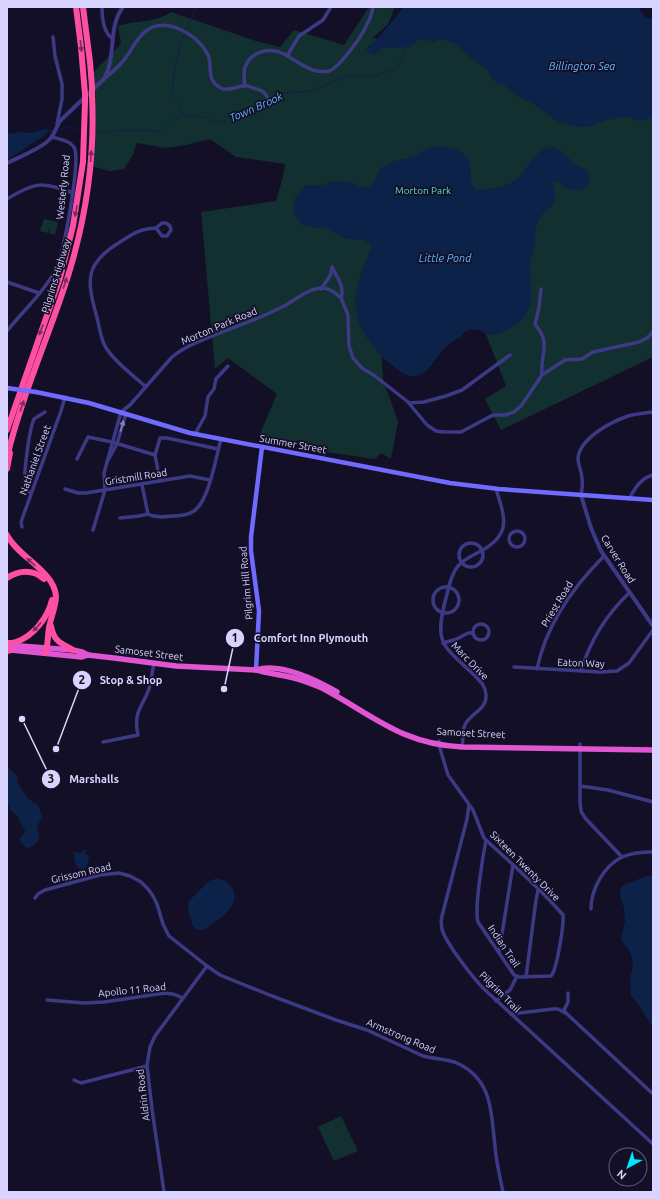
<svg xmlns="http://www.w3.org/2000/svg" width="660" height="1199" font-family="Ubuntu,sans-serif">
  <rect width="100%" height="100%" fill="#130f26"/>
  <g fill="#12302f">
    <path d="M369,7H395L388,24L373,38L388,41L404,39H446L461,46L653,105V357L501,430L485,399L506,386L482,324L382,357L383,379L398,422L391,459L381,453L375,459L319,451L302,440L274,444L259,436L277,394L228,358L215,369L201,212L276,201L283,177L285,164L236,157L210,139L186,145L165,148L137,143L132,156L124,169L109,171L91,166L89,77L121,44L118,26C135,20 157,23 171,12L256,41L280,47L294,30L344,45Z"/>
    <polygon points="44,219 58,222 55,235 49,233 51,223 48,233 40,231"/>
    <polygon points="341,1116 358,1151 334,1161 318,1127"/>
  </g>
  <g fill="#0c2248">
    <polygon points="404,7 638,7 645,17 653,19 653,117 640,121 626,117 607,120 591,126 579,127 570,125 557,121 532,103 516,95 504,85 498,84 492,78 488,71 466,54 457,44 444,40 437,40 436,42 420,39 410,47 385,48 379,50 375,55 370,54 366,49 379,37"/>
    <polygon points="45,129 48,130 47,134 31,144 17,154 7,159 7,134 21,132 31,133"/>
    <path d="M547,147L556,148L569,158L573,164L587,170C592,184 590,185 579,192V190L566,189L558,181L553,183C552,189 557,193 555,200C554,207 543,211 540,218C534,227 536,237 534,247C533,252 531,257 530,262C528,278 536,298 527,313C523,320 504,335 495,335C485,335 477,326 466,331C462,333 465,332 462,335C458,339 452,341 447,346C429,363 423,391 394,367C378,354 369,344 360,325C350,303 358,280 367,258C369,253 372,250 371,244L364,240L346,239L324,227L316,228L304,225L300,222L295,215L294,210L295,197L306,185H324L333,181L349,182L361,187H369C376,182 376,172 383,167C392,160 401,160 412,157C417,156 420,151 425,150C436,145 457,146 466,156C476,167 466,180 476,190C482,191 488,189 494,188C528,184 524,158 547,147Z"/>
    <path d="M7,766L18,777L17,781C22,791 27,800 38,805L42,817C41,820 38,824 37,826C37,829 39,833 39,836C39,843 32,848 26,848L19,839L24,834L25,829L22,826L17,815L11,811L8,804Z"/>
    <path d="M85,849L86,850L84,855L87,854L90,859L88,860V864L87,867L81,870C74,866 75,859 73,852L81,853Z"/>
    <path d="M646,876H653V1026C644,1016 641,1005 631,996L630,976L633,968L632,958L630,952L621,939L625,921L624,908L620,895L621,887L624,885Z"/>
    <path d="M215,879C222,879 227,881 231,886C242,901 226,914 215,922C207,927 200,937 192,924C191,915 186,911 189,901L209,881Z"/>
  </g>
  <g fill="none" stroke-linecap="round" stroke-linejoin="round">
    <g stroke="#0c2248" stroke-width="1">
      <polyline points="269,100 283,93 312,91 348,75 371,77 398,68 406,48"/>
      <polyline points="182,112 180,105 172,96 174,72 181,43 186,29 197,7"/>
      <polyline points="48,130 53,131"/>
      <polyline points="58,131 71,126 79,131"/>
      <polyline points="98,133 108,132 122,130 164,131 182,113 190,116 205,117 216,123 227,120 236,113 266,101"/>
    </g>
    <g stroke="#3d3a85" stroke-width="3.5">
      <path d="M102,7C102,17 103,33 113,39"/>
      <polyline points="53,37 55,56 62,84 62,99 57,124"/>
      <polyline points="287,56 299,36 323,20 331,7"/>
      <path d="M104,79C114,71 123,63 129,53C134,45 138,37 146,31C166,16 196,34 207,53C214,63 204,80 221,88C229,92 236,86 244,86C247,85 251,87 253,88C263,90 267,93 269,103"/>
      <path d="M244,86C245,80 243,73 245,67C251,51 270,47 284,54C298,61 311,75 329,71C339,68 363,35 367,24C370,19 372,13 373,7"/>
      <path d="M7,199C35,182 42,181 73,193"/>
      <path d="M332,267C337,277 345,287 341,298L348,315L349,346L353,358L362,368L375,376L408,402L427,425L436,431L443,432H461L493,415H505L514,412L521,406L542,375L565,360L582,359L593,352L639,342L647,338L653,332"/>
      <polyline points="7,282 39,293"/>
      <polyline points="321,289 330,276 332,268"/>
      <path d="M541,289L539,308L535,324C552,345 540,352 542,375"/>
      <path d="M7,331C23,311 44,292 56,269C64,255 81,158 74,147C69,140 59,139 52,137"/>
      <path d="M146,387C134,376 110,358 104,344C100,335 99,324 96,314C86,278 86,263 120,242C134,233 139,229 156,228L162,236H167L171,230L170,226L166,223H162L156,228"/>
      <polyline points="409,403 424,402 446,396 462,390 510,355"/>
      <polyline points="195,434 205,416 208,397 214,389 216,379 228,366"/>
      <polyline points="77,459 88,437 112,442 155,455"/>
      <polyline points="107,462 117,444 126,413"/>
      <polyline points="160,481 155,455 160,438 167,438 218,449"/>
      <path d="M142,485L148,514C155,518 164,517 172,516C179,516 188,515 194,511C209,501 216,457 221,439"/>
      <polyline points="65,489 78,493 86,493 190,476 210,480"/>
      <path d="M31,493L25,489C23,477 29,430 34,419L45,412"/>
      <path d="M581,495C582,490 583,485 582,479C582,472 578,465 578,458C580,438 611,422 628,416C636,414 645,413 653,412"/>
      <path d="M629,499C635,488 641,478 653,475"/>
      <polyline points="120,518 139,516 148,514"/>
      <polyline points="22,527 21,522 61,411 65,397"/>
      <path d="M93,530L105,490L104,473L121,412L130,405L172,357C188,344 208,338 227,330C247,323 267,315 286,305C296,299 310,288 322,288C330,288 336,293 341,298"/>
      <circle cx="517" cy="539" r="8"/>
      <circle cx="471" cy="555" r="12"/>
      <circle cx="446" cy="600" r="13"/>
      <circle cx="481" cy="632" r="8"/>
      <polyline points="443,643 457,639 468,633 473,633"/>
      <polyline points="514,667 600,672 617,671 629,663 653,630"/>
      <path d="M537,669C546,625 573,587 604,556"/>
      <path d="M581,671C590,641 606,615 629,593"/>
      <path d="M439,741V745L448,775L473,810L484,838L486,840C512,864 540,888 563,915C564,924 557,970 551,976L519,977L514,975L478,922C474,909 483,856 486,840"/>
      <path d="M103,742L138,735C133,711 142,708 149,689C151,681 152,672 154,664"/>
      <polyline points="580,744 580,802 581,811 585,818 622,857"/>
      <path d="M462,747C464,738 461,731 466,723C472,713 487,709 486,695C486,687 481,682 476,677C442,644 433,645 447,594C449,585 452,573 458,566C464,559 473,555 481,551C512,534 505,518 496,489"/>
      <polyline points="580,786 608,790 653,802"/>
      <path d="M469,805L467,819L442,916C441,920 441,924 442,929C445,942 473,978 484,989L653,1144"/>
      <path d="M35,898L38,894L45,890L100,875L119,873L130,876L141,882L148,889L153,896L157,904L163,924L169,936L207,966L220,975L272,996L336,1020L367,1030L423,1056C434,1059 449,1059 459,1064C493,1081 491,1113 495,1146C496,1162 500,1177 503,1192"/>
      <path d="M591,909C591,889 604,866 622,857C631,853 643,852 653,852"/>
      <polyline points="499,953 513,865"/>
      <polyline points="526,977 536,900 538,890"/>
      <polyline points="568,993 568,1002 564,1010 566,1013 653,1094"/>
      <polyline points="47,1000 84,1003 104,1002 165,993 173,994 183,998"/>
      <polyline points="496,1001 510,990 517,976"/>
      <polyline points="511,1014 553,1009 558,1009 565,1013"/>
      <polyline points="74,1080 81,1083 147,1066"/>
      <polyline points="164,1192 152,1109 147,1065 150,1047 155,1036 207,966"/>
    </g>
    <g stroke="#3d3a85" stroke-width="4">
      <path d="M7,163C19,157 41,149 50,139C55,134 56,126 61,120L104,79C117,57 107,28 123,7"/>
      <polyline points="581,495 591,528 601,551 653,626"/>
    </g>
    <g stroke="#6f6bff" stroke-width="4.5">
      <polyline points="7,388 14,389"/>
      <polyline points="36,392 89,403 190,433 450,483 499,489 653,500"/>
      <polyline points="256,670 259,611 251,551 251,537 262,447"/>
    </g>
    <g stroke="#e055d1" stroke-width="5.5">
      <polyline points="7,645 73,650 82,652 88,655"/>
      <path d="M11,650L82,657L88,655L114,658L176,666L256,670C265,673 275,674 285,676C298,678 310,683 322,688C373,715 401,744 462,747L653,750"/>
      <path d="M256,670C280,662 316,680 337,692"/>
    </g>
    <g stroke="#ff4fa3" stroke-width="6">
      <polyline points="76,7 81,47 85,94"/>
      <polyline points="83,7 90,62 92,87"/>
      <polyline points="7,430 60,278 73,226 83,162 85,102"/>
      <path d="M7,457C22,395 49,336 68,276C86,218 95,156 92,96"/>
      <polyline points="7,469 10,453"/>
      <path d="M7,535C18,557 54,571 56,596C56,605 52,615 50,623C47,633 49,644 45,653"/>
      <path d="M7,578C19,570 33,569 44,579"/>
      <path d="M51,626C54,642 61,643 73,650"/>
      <path d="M7,643C10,643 13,643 16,642C34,636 48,617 52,600"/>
      <polyline points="7,651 11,650"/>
    </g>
    <polyline stroke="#6f6bff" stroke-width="4.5" points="14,389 36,392"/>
    <g stroke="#ff4fa3" stroke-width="6">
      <polyline points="92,87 92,96"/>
      <polyline points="85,94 85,102"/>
    </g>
  </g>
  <defs><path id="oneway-solid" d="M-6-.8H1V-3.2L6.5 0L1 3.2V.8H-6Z"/></defs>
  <g fill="#7d2c5e">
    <use href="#oneway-solid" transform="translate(81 46) rotate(83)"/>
    <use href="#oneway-solid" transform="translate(91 156) rotate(-86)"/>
    <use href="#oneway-solid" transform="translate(76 211) rotate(101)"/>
    <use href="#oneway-solid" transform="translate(65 283) rotate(-72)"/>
    <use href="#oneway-solid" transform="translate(41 330) rotate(110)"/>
    <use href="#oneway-solid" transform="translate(22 406) rotate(-71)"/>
    <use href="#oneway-solid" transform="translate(31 562) rotate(-139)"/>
    <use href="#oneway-solid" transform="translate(37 627) rotate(132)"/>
  </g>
  <use fill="#837fbc" href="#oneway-solid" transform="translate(122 426) rotate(-74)"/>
  <g text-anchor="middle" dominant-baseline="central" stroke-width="3.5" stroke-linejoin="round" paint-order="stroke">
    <g font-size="10" fill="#d9d4ff" stroke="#130f26">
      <text transform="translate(63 187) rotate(-84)">Westerly Road</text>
      <text transform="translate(56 276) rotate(-73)">Pilgrims Highway</text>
      <text transform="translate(219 326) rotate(-23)">Morton Park Road</text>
      <text transform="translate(293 444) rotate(10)">Summer Street</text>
      <text transform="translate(35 460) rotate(-70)">Nathaniel Street</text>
      <text transform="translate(136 477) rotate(-9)">Gristmill Road</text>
      <text transform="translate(618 559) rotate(58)">Carver Road</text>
      <text transform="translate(246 583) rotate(-95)">Pilgrim Hill Road</text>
      <text transform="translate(557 604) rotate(-59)">Priest Road</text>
      <text transform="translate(149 653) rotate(7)">Samoset Street</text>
      <text transform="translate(470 661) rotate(46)">Marc Drive</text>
      <text transform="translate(581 663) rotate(2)">Eaton Way</text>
      <text transform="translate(471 733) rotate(3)">Samoset Street</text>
      <text transform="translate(525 866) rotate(45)">Sixteen Twenty Drive</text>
      <text transform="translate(81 873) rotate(-13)">Grissom Road</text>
      <text transform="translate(504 946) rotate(56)">Indian Trail</text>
      <text transform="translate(132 990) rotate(-6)">Apollo 11 Road</text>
      <text transform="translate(500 992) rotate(45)">Pilgrim Trail</text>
      <text transform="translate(401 1036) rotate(23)">Armstrong Road</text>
      <text transform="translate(143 1095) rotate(-97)">Aldrin Road</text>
    </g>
    <g font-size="10" fill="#5fe0c0" stroke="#130f26">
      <text x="423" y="190">Morton Park</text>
    </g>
    <g font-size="11" font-style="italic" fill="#62b6ff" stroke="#130f26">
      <text x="582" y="66">Billington Sea</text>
      <text transform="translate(256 107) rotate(-24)">Town Brook</text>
      <text x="445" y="258">Little Pond</text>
    </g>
  </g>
  <path fill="none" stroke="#d9d4ff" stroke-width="1.5" d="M224 689L235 638M56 749L82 680M22 719L51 779"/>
  <g fill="#d9d4ff" stroke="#130f26" stroke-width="1.5">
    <circle cx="224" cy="689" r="4"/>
    <circle cx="56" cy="749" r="4"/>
    <circle cx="22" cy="719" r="4"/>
    <circle cx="235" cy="638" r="10"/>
    <circle cx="82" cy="680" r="10"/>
    <circle cx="51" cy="779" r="10"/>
  </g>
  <g font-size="12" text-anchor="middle" font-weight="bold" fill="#111">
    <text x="235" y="642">1</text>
    <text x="82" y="684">2</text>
    <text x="51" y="783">3</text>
  </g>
  <g font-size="11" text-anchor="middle" font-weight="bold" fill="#d9d4ff" stroke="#130f26" stroke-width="3.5" stroke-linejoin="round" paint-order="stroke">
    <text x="311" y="642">Comfort Inn Plymouth</text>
    <text x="131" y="684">Stop &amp; Shop</text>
    <text x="94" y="783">Marshalls</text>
  </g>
  <rect width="660" height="1199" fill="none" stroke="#d9d4ff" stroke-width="16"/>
  <g transform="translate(628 1167) rotate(220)"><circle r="19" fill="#130f26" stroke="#625e7d"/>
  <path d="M0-3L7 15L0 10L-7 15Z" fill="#00e5ff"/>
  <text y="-6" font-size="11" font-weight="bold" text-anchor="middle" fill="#d9d4ff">N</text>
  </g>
</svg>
